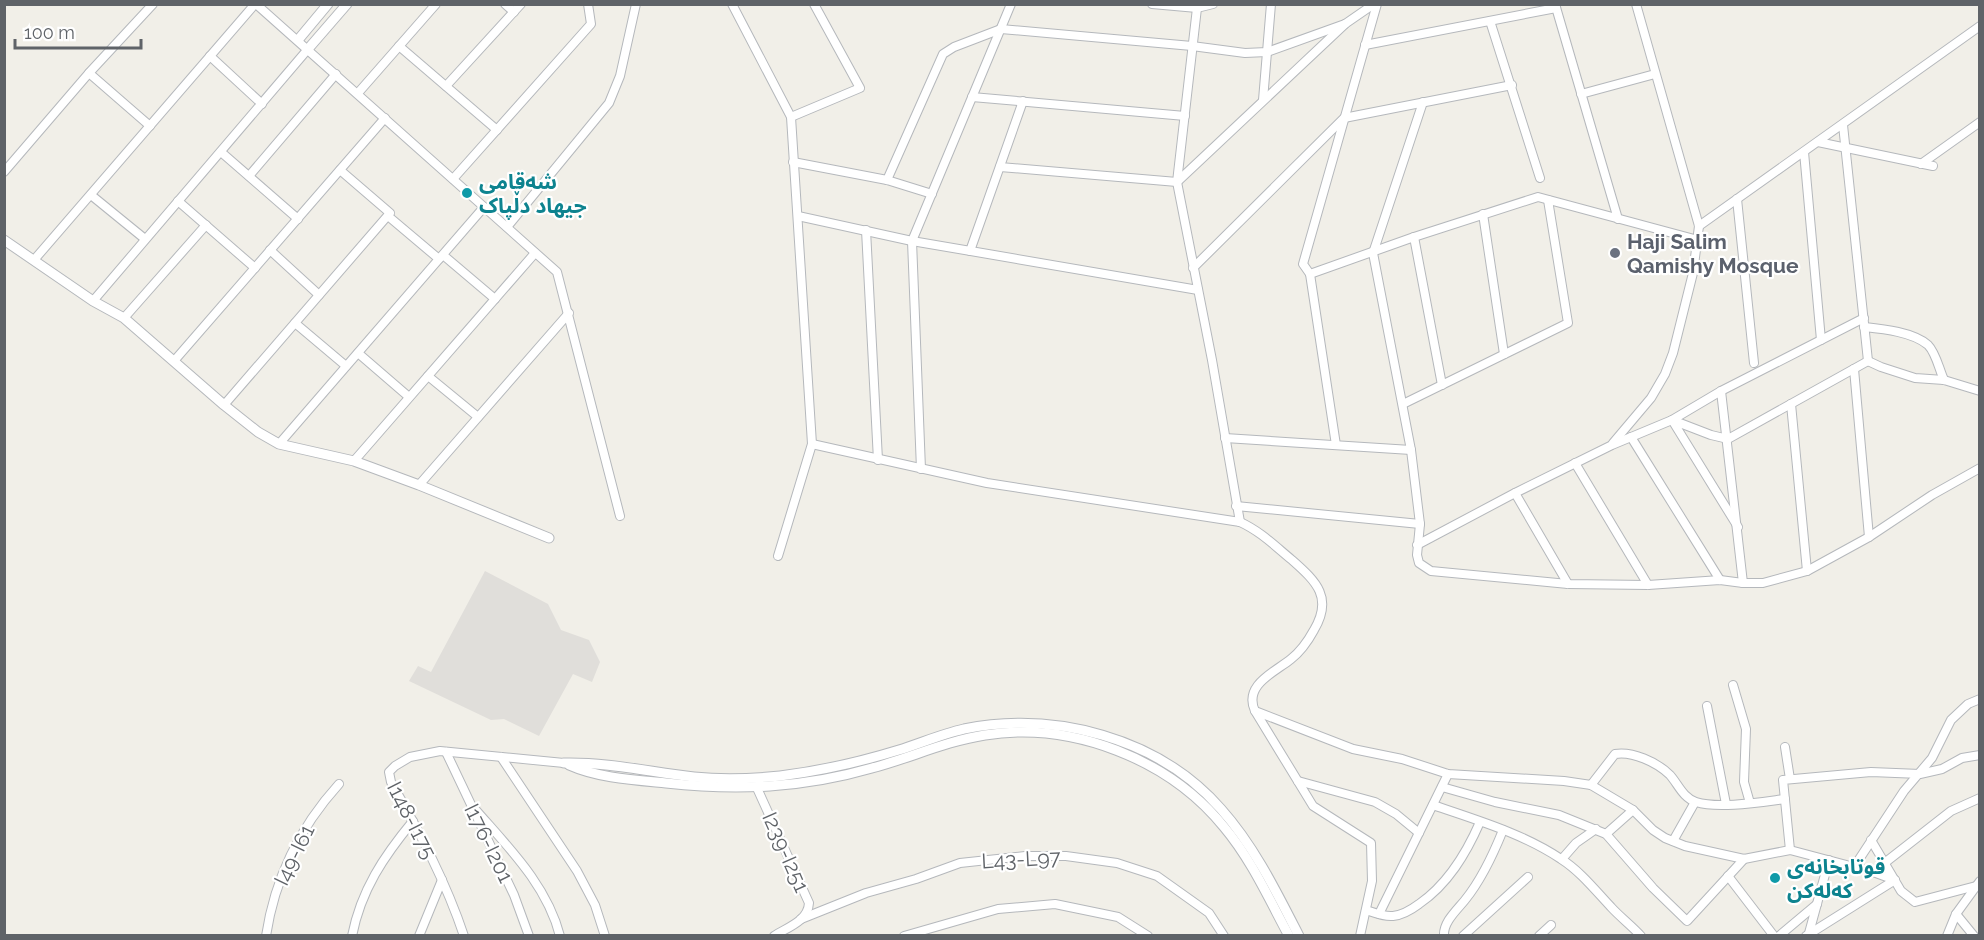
<svg xmlns="http://www.w3.org/2000/svg" width="1984" height="940" font-family="Raleway,'Noto Sans Arabic',sans-serif">
  <rect width="100%" height="100%" fill="#f1efe8"/>
  <polygon fill="#e0deda" points="485,571 548,604 561,630 589,640 600,662 592,682 573,674 539,736 504,719 491,720 409,681 418,666 431,672"/>
  <g fill="none" stroke-linecap="round" stroke-linejoin="round">
    <defs>
      <g id="minor">
        <polyline points="256,4 557,272 620,516"/>
        <polyline points="505,4 514,12"/>
        <polyline points="732,4 791,117 812,444 778,556"/>
        <polyline points="1152,4 1197,8 1213,4"/>
        <polyline points="1377,4 1303,264 1310,274 1414,237 1538,197 1698,240"/>
        <polyline points="1555,4 1618,219"/>
        <polyline points="1197,8 1177,182 1212,360 1240,522"/>
        <polyline points="1490,21 1540,178"/>
        <polyline points="1365,45 1556,8"/>
        <polyline points="399,46 497,130"/>
        <polyline points="210,56 262,104"/>
        <polyline points="89,73 150,126"/>
        <polyline points="446,86 521,4"/>
        <polyline points="358,93 436,4"/>
        <polyline points="1581,94 1655,74"/>
        <polyline points="972,97 1185,116"/>
        <polyline points="1263,100 1271,4"/>
        <polyline points="1423,102 1373,253 1411,450 1420,524 1417,555 1419,563 1431,571 1568,584 1648,585 1720,580 1743,583 1763,583 1807,571 1869,537 1932,495 1980,468"/>
        <polyline points="791,117 860,88 814,4"/>
        <polyline points="1843,125 1868,361"/>
        <polyline points="1818,142 1933,166"/>
        <polyline points="221,152 298,219"/>
        <polyline points="1804,152 1821,340"/>
        <polyline points="793,162 887,180 932,194"/>
        <polyline points="1921,164 1980,122"/>
        <polyline points="1000,167 1177,182 1345,24 1374,4"/>
        <polyline points="4,172 89,73 153,4"/>
        <polyline points="249,176 336,74"/>
        <polyline points="453,179 591,24 588,4"/>
        <polyline points="887,180 943,54 954,47 1001,29 1192,46 1245,53 1267,52 1345,24"/>
        <polyline points="91,195 145,239"/>
        <polyline points="1737,199 1754,363"/>
        <polyline points="178,201 255,268"/>
        <polyline points="1483,214 1504,354"/>
        <polyline points="388,216 439,259"/>
        <polyline points="798,216 912,241 1198,290"/>
        <polyline points="1699,226 1980,26"/>
        <polyline points="507,227 609,103 620,76 636,4"/>
        <polyline points="866,230 878,460"/>
        <polyline points="1414,237 1442,385"/>
        <polyline points="270,250 319,295"/>
        <polyline points="970,251 1023,101"/>
        <polyline points="443,255 495,299"/>
        <polyline points="34,260 255,4"/>
        <polyline points="1193,268 1344,118 1512,85"/>
        <polyline points="1310,274 1336,445"/>
        <polyline points="93,301 308,49"/>
        <polyline points="124,318 206,225"/>
        <polyline points="295,323 346,366"/>
        <path d="M1864,327C1883,329 1913,332 1928,345C1936,353 1939,369 1944,380"/>
        <polyline points="358,353 409,397"/>
        <polyline points="174,361 385,118"/>
        <polyline points="1868,361 1881,367 1915,378 1944,380 1980,391"/>
        <polyline points="1854,369 1869,537"/>
        <polyline points="428,376 478,417"/>
        <polyline points="1721,391 1743,583"/>
        <polyline points="1403,404 1568,323 1548,200"/>
        <polyline points="1791,404 1807,571"/>
        <polyline points="224,405 390,213 340,170"/>
        <polyline points="1631,437 1720,580"/>
        <polyline points="1225,438 1411,450"/>
        <polyline points="1613,443 1651,398 1665,374 1673,353 1693,273 1699,226 1636,4"/>
        <polyline points="279,444 484,207"/>
        <path d="M812,444L987,483L1240,522C1260,531 1275,546 1292,560C1317,582 1333,598 1314,630C1308,641 1300,652 1291,659C1275,672 1243,685 1255,711L1353,749L1402,759L1448,774L1564,781L1591,785L1633,810L1653,830L1665,838L1685,846L1744,859L1790,850L1873,872L1895,880"/>
        <polyline points="354,461 535,253"/>
        <polyline points="1575,463 1648,585"/>
        <polyline points="921,469 912,241 1011,4"/>
        <polyline points="419,485 569,313"/>
        <polyline points="1515,493 1568,584"/>
        <polyline points="1236,506 1420,524"/>
        <polyline points="1738,527 1672,420 1711,435 1728,439 1868,361"/>
        <polyline points="1417,545 1515,493 1612,445 1672,420 1721,391 1864,318"/>
        <polyline points="1733,685 1746,729 1744,782 1750,803"/>
        <polyline points="1707,706 1726,804"/>
        <polyline points="1255,711 1313,806 1371,843 1372,881 1360,936"/>
        <polyline points="1785,747 1790,779"/>
        <polyline points="446,752 514,895 529,936"/>
        <polyline points="501,757 577,871 595,905 605,936"/>
        <polyline points="1298,781 1375,802 1396,814 1419,833"/>
        <path d="M1591,785L1615,754C1632,751 1657,762 1670,775C1678,784 1683,798 1696,802C1718,809 1761,802 1785,799"/>
        <polyline points="1442,787 1495,802 1559,815 1606,834 1653,888 1687,921 1744,859"/>
        <path d="M757,788L809,903C808,921 788,927 774,936"/>
        <path d="M1433,805C1476,820 1522,833 1561,859C1580,871 1595,890 1611,907C1620,917 1631,925 1641,936"/>
        <path d="M475,809C508,847 547,885 560,936"/>
        <polyline points="1606,834 1633,810"/>
        <polyline points="1871,840 1901,891 1915,902 1976,886"/>
        <polyline points="1673,841 1695,802"/>
        <polyline points="1790,850 1783,780 1871,772 1920,774 1942,769 1962,758 1980,755"/>
        <polyline points="1562,859 1576,843 1596,829"/>
        <polyline points="1854,867 1904,791 1932,758 1951,720 1968,704 1980,699"/>
        <polyline points="1873,872 1951,811 1980,798"/>
        <polyline points="1728,876 1774,936"/>
        <path d="M1366,910C1375,913 1384,917 1393,916C1403,915 1411,910 1419,904C1448,884 1466,854 1480,822"/>
        <polyline points="1379,914 1448,774"/>
        <polyline points="1956,914 1974,936"/>
        <polyline points="801,919 866,893 916,879 960,863 1025,856 1066,856 1117,863 1157,876 1209,913 1224,936"/>
        <polyline points="1809,933 1829,860"/>
        <path d="M266,936C275,877 300,827 339,784"/>
        <path d="M352,936C361,890 384,856 413,821"/>
        <polyline points="419,936 442,880"/>
        <path d="M464,936C446,882 419,831 391,782L389,772L395,766L410,757L440,751L564,763"/>
        <polyline points="904,936 998,909 1055,904 1118,917 1148,936"/>
        <path d="M1444,936C1443,922 1457,910 1465,900C1482,879 1493,855 1503,830"/>
        <polyline points="1463,936 1528,877"/>
        <polyline points="1539,936 1551,925"/>
        <polyline points="1779,936 1817,904"/>
        <polyline points="1806,936 1895,880"/>
        <polyline points="1947,936 1956,914 1980,881"/>
      </g>
      <g id="tertiary">
        <polyline points="298,40 328,4"/>
        <polyline points="308,49 347,4"/>
        <polyline points="4,240 93,301 124,318 224,405 258,432 279,444 354,461 419,485 549,538"/>
        <path d="M564,763C608,762 650,772 694,777C723,780 751,779 780,776C820,771 860,762 899,750C921,743 942,734 964,729C1054,711 1158,737 1221,809C1254,846 1276,891 1299,936"/>
        <path d="M569,765C598,778 634,780 666,783C737,791 803,788 872,768C910,758 946,741 985,735C1072,721 1169,759 1224,827C1251,859 1269,899 1289,936"/>
      </g>
    </defs>
    <use href="#minor" stroke="#b5b8bc" stroke-width="10"/>
    <use href="#tertiary" stroke="#b5b8bc" stroke-width="11"/>
    <use href="#minor" stroke="#fff" stroke-width="8"/>
    <use href="#tertiary" stroke="#fff" stroke-width="9"/>
  </g>
  <g fill="#0f9aa8" stroke="#fff" stroke-width="2">
    <circle cx="467" cy="193" r="6"/>
    <circle cx="1775" cy="878" r="6"/>
  </g>
  <circle fill="#6b7280" stroke="#fff" stroke-width="2" cx="1615" cy="253" r="6"/>
  <g text-anchor="middle" dominant-baseline="central" stroke-width="4.5" stroke-linejoin="round" paint-order="stroke">
    <g font-size="21" font-weight="bold" fill="#0d838f" stroke="#fff" text-anchor="start">
      <text x="479" y="181">شەقامی<tspan x="479" dy="24">جیهاد دڵپاک</tspan></text>
      <text x="1787" y="866">قوتابخانەی<tspan x="1787" dy="24">کەلەکن</tspan></text>
    </g>
    <g font-size="21" font-weight="bold" fill="#5b616d" stroke="#fff" text-anchor="start">
      <text x="1627" y="241">Haji Salim<tspan x="1627" dy="24">Qamishy Mosque</tspan></text>
    </g>
    <g font-size="21" fill="#5f6368" stroke="#fff">
      <text transform="translate(412 820) rotate(63)">I148-I175</text>
      <text transform="translate(489 843) rotate(64)">I176-I201</text>
      <text transform="translate(786 852) rotate(66)">I239-I251</text>
      <text transform="translate(294 855) rotate(-64)">I49-I61</text>
      <text transform="translate(1021 859) rotate(-3)">L43-L97</text>
    </g>
  </g>
  <rect width="1984" height="940" fill="none" stroke="#5f6368" stroke-width="12"/>
  <path d="M15 39v9h126v-9" fill="none" stroke="#5f6368" stroke-width="3"/>
  <text x="24" y="39" font-size="18" fill="#5f6368" stroke="#ffffff" stroke-width="4.5" paint-order="stroke">100 m</text>
</svg>
